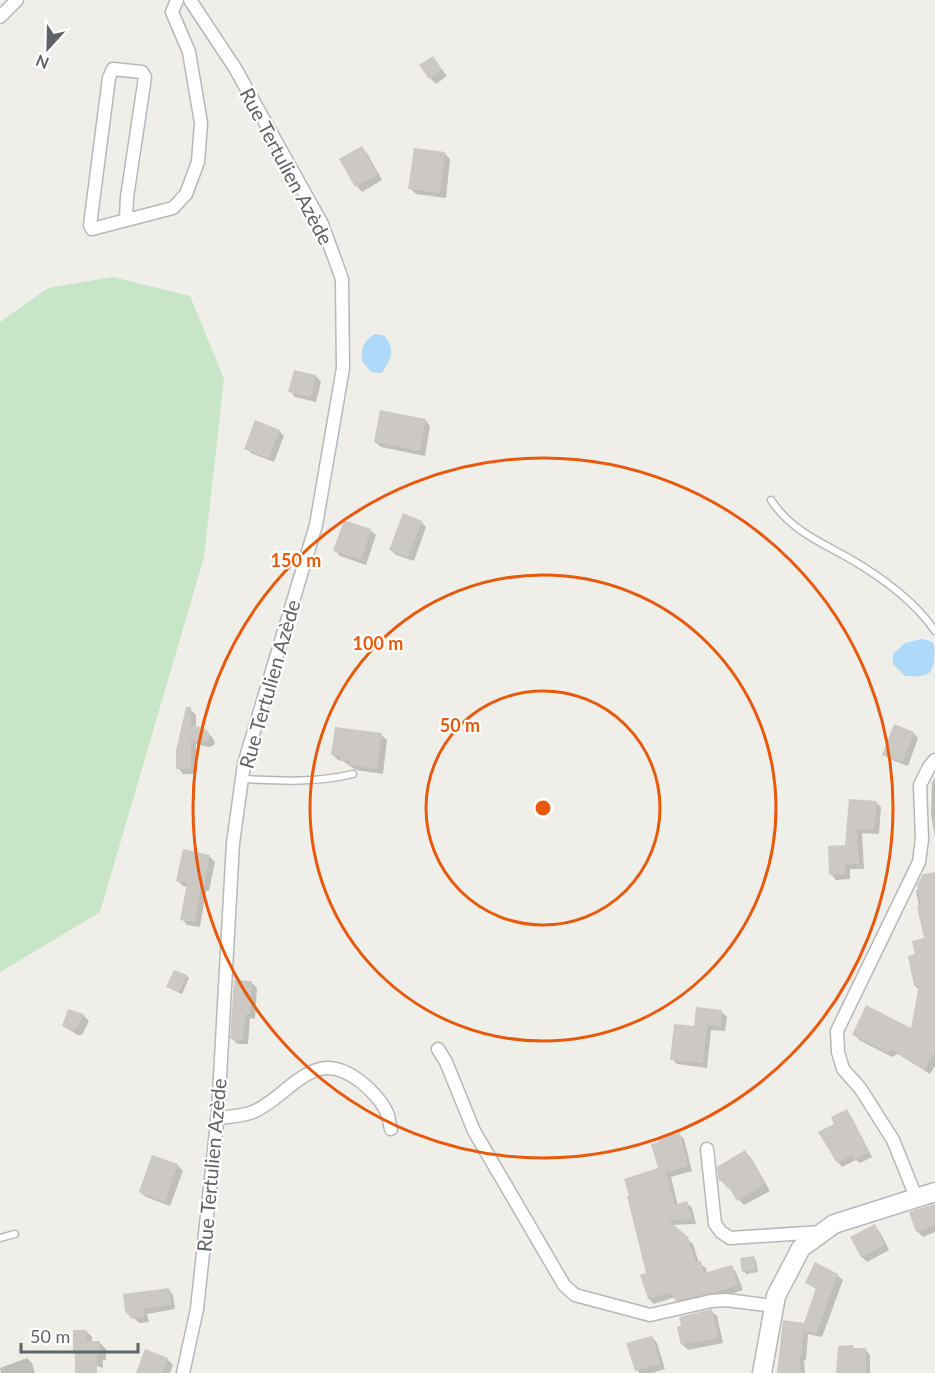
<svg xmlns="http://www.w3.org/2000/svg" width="935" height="1373" font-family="Lato,sans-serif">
  <rect width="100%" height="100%" fill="#f0eee8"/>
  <polygon fill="#c7e5c7" points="113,277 190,296 224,379 204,557 100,912 0,972 0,322 48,288"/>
  <g fill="#afd9f9">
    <path d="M375,334L385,336C396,352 391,358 382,373L371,372L362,361C362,348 362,342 375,334Z"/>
    <path d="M921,639C926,640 932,640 934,645C935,652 935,668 929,673C922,678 913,676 905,676L893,664V654L905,643Z"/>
  </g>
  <g fill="#0003">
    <polygon points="433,58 447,76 436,84 430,78"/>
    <polygon points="362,148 367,153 382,180 362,192 357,186 341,159"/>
    <polygon points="444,153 450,159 446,198 416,194 410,188"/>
    <polygon points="316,376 321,382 316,402 295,397 290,391"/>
    <polygon points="425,420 430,426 425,456 381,447 375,442"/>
    <polygon points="279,431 284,436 274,462 251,453 246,448"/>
    <polygon points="421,522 426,527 414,561 396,555 391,550"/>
    <polygon points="370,530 376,535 366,565 340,556 335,550"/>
    <polygon points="190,709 196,715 196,729 207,732 213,738 215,743 213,746 208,747 196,744 196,774 183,774 178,768"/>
    <polygon points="913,733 918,738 908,766 889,759 884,754"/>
    <polygon points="381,735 387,740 383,774 356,770 343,761 338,760 332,754"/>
    <polygon points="935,777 935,838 931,814 932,783"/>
    <polygon points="850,800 876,802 881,807 879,834 862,833 864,869 850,869 850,879 836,880 831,874 846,846"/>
    <polygon points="209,856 215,862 209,891 206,891 200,927 187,925 182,919 188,887 183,886 178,881"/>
    <polygon points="935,873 935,1066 930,1074 898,1054 892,1057 859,1040 854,1034 912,1031 920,991 915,986 916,955 925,939 916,891"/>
    <polygon points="187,976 189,978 182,994 171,989"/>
    <polygon points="252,983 257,988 255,1019 250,1018 248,1044 237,1044 232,1038"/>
    <polygon points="722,1012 727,1017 725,1031 711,1030 707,1068 677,1064 672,1059 695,1028"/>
    <polygon points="83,1015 89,1021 82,1035 80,1034 79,1036 64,1026"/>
    <polygon points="847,1111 851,1116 872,1157 860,1163 856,1160 842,1167 838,1162 836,1124"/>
    <polygon points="679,1134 684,1139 692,1171 671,1177 678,1206 687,1203 692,1208 696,1224 671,1225 693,1244 699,1263 706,1268 707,1274 731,1266 736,1272 743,1290 723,1297 681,1305 675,1297 654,1304 649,1299 647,1274 659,1169"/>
    <polygon points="745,1152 751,1158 770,1191 744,1205 727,1186 721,1181"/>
    <polygon points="177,1165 183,1171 170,1206 146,1197 140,1192"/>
    <polygon points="935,1204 935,1232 923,1237 918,1232 911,1213"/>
    <polygon points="874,1226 880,1232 889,1250 867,1262 862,1257 852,1238"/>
    <polygon points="753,1258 756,1260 758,1272 746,1274 744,1271"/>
    <polygon points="837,1275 843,1280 822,1337 808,1334 806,1360 804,1360 805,1373 778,1373 777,1369 779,1368 805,1324 817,1290 807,1282"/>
    <polygon points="168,1289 173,1295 175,1309 147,1314 149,1322 139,1323 126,1310"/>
    <polygon points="711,1311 717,1316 723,1343 688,1350 682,1344"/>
    <polygon points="86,1331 92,1337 92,1342 100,1343 106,1349 106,1360 103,1360 103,1368 80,1360 74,1353"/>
    <polygon points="652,1337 657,1343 665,1369 652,1373 639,1373 628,1344"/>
    <polygon points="855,1349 865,1349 870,1355 870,1373 837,1373"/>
    <polygon points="27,1358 32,1363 35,1373 1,1373 0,1368"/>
    <polygon points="167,1359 173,1365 170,1373 138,1373"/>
  </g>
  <g fill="#ccc9c4">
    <polygon points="433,56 442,70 429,79 419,65"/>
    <polygon points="362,146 378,175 355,187 339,159"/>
    <polygon points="414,148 445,152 440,193 408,189"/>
    <polygon points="294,370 316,375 311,397 288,392"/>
    <polygon points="380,410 426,419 420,451 374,442"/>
    <polygon points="255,420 280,430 269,458 244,449"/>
    <polygon points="403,513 422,521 408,557 389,550"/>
    <polygon points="344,520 371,529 361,560 333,551"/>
    <polygon points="186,707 191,707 191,725 204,728 208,731 210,736 207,741 202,742 191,740 191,769 176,769 176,751"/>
    <polygon points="894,724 914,732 903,762 882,755"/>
    <polygon points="335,727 382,733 377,769 349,765 350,761 340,760 341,756 331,755"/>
    <polygon points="849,799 877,801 874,830 857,829 859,864 845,865 845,874 829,875 828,846 845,845"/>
    <polygon points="183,849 210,855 204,887 201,886 195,922 180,920 187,883 176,881"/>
    <polygon points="935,872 935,1052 924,1070 892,1050 886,1052 852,1035 866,1005 911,1028 919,985 914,986 908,956 915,954 912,941 924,938 917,907 921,906 917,885 923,874"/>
    <polygon points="174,970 187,975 179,992 166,987"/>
    <polygon points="234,980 252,981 250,1014 246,1014 243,1040 230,1039"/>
    <polygon points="696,1007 722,1010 721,1027 707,1025 703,1063 670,1060 674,1024 694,1026"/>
    <polygon points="68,1009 84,1014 76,1030 74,1029 73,1032 62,1026"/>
    <polygon points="847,1109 869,1152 854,1160 852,1155 837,1163 818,1132 834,1124 831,1117"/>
    <polygon points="680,1133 688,1166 666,1172 675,1205 687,1201 692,1219 668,1220 688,1237 696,1262 701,1261 704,1273 732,1265 738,1285 717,1292 675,1301 672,1292 648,1299 640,1275 646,1273 627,1196 629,1196 624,1179 658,1168 651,1144 659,1142 658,1138"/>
    <polygon points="745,1150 765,1184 737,1201 729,1187 727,1188 722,1180 719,1182 717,1167"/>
    <polygon points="152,1155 178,1164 165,1202 139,1192"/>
    <polygon points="935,1204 935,1225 916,1232 909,1212"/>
    <polygon points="875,1224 885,1245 861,1257 850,1237"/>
    <polygon points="754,1256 756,1270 742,1272 740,1258"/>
    <polygon points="815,1262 838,1274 816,1334 803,1330 802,1355 799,1355 801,1373 777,1373 783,1320 804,1323 816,1288 805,1283"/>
    <polygon points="169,1288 171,1305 143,1309 144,1317 132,1319 125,1311 123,1294"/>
    <polygon points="712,1309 718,1338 681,1345 677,1327 681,1326 679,1317"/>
    <polygon points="73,1330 87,1330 86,1341 100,1341 100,1355 97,1355 97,1373 75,1373 75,1354 73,1354"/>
    <polygon points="652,1336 661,1364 635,1371 626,1343"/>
    <polygon points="853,1345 854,1348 866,1348 866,1373 836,1373 838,1346"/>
    <polygon points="145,1349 168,1358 162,1373 136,1373"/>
  </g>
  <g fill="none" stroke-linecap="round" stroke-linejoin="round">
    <defs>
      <g id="lane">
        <path d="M771,500C790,529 818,541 847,557C880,576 914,600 935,631"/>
        <path d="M242,779C280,781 316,783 353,774"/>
        <polyline points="0,1238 15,1234"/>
      </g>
      <g id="street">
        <polyline points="0,17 17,0"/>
        <polyline points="126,219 127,197 145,77 142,72 113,69 109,78 90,225 92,229 173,208 186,194 198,162 201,123 189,52 172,12 177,0"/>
        <polyline points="438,1049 446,1062 474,1131 564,1285 575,1295 650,1315 711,1301 726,1300 774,1306"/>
        <path d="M217,1118C229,1117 242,1116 253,1112C277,1102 296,1075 320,1069C345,1062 379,1093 388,1115C389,1120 390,1125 391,1129"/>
        <polyline points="707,1149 715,1224 721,1232 730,1238 821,1232"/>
        <polyline points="916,1197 893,1140 860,1088 843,1069 838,1052 837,1031 919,862 922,839 920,785 929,767 935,760"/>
        <polyline points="183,1373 197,1309 218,1113 233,843 244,764 316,525 343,368 342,279 322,224 235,68 190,0"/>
      </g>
      <polyline id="secondary" points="762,1373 776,1296 801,1248 834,1224 935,1192"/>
    </defs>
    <use href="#lane" stroke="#b5b8bb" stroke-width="9"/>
    <use href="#street" stroke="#b5b8bb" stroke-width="15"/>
    <use href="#secondary" stroke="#b4b7bb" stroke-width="21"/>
    <use href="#lane" stroke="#fff" stroke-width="6"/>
    <use href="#street" stroke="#fff" stroke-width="12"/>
    <use href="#secondary" stroke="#fff" stroke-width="18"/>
  </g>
  <g fill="none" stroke="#e8590c" stroke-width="3">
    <circle cx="543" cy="808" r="117"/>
    <circle cx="543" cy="808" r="233"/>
    <circle cx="543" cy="808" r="350"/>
  </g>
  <g text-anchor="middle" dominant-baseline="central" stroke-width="4.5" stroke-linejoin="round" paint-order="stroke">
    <g font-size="20" fill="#5f6367" stroke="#fff">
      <text transform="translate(287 166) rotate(62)">Rue Tertulien Azède</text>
      <text transform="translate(269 684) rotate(-74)">Rue Tertulien Azède</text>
      <text transform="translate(211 1165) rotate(-85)">Rue Tertulien Azède</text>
    </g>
  </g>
  <circle cx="543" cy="808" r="9" fill="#e8590c" stroke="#fff" stroke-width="3"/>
  <g font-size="18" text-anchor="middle" font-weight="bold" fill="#e8590c" stroke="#fff" stroke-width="4.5" stroke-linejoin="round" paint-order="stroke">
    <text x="296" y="567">150 m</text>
    <text x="378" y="650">100 m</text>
    <text x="460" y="732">50 m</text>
  </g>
  <g transform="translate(48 48) rotate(202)" stroke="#ffffff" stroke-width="4.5" paint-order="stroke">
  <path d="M0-4.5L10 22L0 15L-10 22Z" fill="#5f6367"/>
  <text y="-9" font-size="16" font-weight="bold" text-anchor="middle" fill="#5f6367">N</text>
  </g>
  <path d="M21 1343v9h117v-9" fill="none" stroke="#5f6367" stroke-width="3"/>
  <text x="30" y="1343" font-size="18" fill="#5f6367" stroke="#ffffff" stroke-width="4.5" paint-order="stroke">50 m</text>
</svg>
